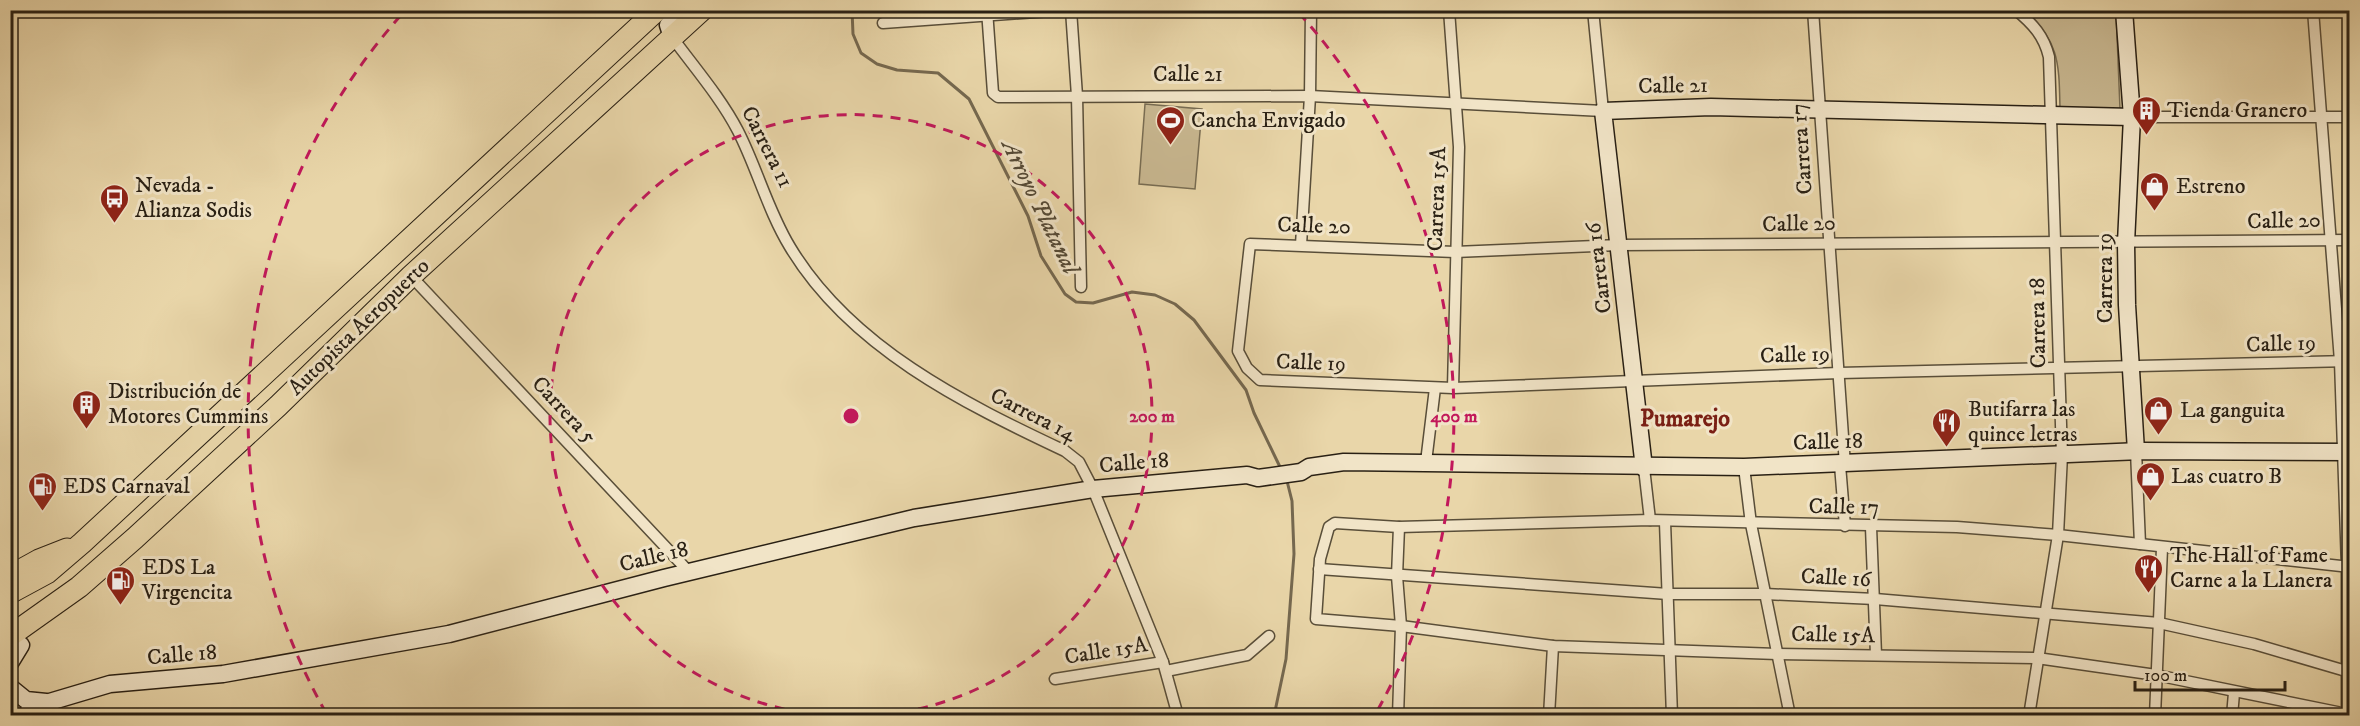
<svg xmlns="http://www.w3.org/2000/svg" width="2360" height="726" font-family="'IM FELL DW Pica',serif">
  <rect width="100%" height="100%" fill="#e9d6a9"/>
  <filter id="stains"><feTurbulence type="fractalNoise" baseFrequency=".00333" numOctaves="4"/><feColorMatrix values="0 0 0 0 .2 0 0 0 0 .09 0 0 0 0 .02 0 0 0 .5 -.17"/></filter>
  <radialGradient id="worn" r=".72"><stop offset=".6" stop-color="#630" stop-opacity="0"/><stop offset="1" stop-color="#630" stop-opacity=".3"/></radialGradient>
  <g fill="#c8b790" stroke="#786c52" stroke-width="1.5">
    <path d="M2024,11H2116L2120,109H2060C2059,65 2060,40 2024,11Z"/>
    <polygon points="1145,104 1202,109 1195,189 1139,184"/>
  </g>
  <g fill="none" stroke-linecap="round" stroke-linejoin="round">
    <g stroke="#75684f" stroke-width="3">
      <polyline points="852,10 853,34 861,53 877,64 897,70 938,73 969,99 1028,216 1041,256 1065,294 1076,302 1093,303 1132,292 1155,295 1175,304 1194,320 1246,390 1254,413 1281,469"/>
      <polyline points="1274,716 1286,659 1294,554 1292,501 1287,481"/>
    </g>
    <defs>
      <g id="street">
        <polyline points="987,10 993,93 998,97 1310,96 1603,111 1593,10"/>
        <polyline points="1071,10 1077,96 1081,287"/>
        <polyline points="1174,10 1330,10"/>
        <polyline points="1449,10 1459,147 1453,388"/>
        <polyline points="1813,10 1845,465"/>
        <path d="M2016,10C2033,24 2044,36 2049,57L2062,455L2058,535L2029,716"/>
        <polyline points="2313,10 2340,361 2347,567 2347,716"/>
        <polyline points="2125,12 2143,10"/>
        <polyline points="883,23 1064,10"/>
        <path d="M672,37C694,67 721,98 738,131C757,168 768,211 790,247C850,347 963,403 1065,451L1079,462L1093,489L1163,662L1178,716"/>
        <polyline points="2132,117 2350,117"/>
        <polyline points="2350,240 1619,245 1455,252 1250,244 1238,351 1247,368 1260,380 1453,388 1839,373 2350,361"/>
        <polyline points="1301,245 1310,96 1311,10"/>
        <polyline points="411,276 689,572"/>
        <polyline points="2136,451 2140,544"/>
        <polyline points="1426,462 1435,388"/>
        <polyline points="1840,465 1845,526"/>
        <polyline points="1744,467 1751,524 1790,716"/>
        <polyline points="1644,468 1650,520"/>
        <polyline points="1665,522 1672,716"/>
        <polyline points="1871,527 1876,655"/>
        <polyline points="1319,569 1668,594 1765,594 1875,599 2159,623 2254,644 2346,671"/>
        <polyline points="1166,671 1247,655 1269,636"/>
        <polyline points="1055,679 1163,662"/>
        <polyline points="2347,714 2156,675 2037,658 1777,654 1553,646 1401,626 1316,619 1320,559 1329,527 1335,523 1399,527 1650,520 1957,527 2058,535 2350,567"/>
        <polyline points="1398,716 1401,626 1397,576 1399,527"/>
        <polyline points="1549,716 1553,646"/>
        <polyline points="2155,716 2162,548"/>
        <polyline points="2232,716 2234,693"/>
      </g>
      <g id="secondary">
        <polyline points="2124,10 2132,117 2126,243 2127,305 2136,451"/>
        <polyline points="672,37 668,25 680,10"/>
        <polyline points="1644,468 1603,111 1711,107 2132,117"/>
        <polyline points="10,663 21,645"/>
        <polyline points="10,687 26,700 46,702"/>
        <polyline points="24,716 36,706 110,684 223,674 449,634 664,578 914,518 1093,489 1247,475 1258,478 1301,472 1309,467 1344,462 1744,467 2141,451 2350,452"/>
      </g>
      <g id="highway">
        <polyline points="10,576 39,560 67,549"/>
        <polyline points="10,593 47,573 82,543 657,10"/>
        <polyline points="10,636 79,587 135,538 278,406 411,276 702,10"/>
      </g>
    </defs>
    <use href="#street" stroke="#594e39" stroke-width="13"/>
    <use href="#secondary" stroke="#292014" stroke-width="19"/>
    <use href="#highway" stroke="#292014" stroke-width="23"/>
    <use href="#street" stroke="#f1e4c7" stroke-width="10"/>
    <use href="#secondary" stroke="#f1e4c7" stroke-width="16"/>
    <use href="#highway" stroke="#e9d6a9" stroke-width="21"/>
  </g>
  <g fill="none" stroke="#c2185b" stroke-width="3" stroke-dasharray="10 8">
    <path d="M820 715A301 301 0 1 1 882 715"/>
    <path d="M326 713A603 603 0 0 1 403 13M1299 13A603 603 0 0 1 1376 713"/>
  </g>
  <defs>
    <symbol id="building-pin" viewBox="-11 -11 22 30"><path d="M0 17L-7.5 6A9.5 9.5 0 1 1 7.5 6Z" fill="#8f2418" stroke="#f1e4c7"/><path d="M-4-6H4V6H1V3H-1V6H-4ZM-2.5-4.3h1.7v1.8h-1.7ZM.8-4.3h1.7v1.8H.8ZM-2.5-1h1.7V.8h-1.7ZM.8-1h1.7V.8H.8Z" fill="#fff"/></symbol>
    <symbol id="stadium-pin" viewBox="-11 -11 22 30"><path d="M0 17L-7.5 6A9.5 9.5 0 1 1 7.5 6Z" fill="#8f2418" stroke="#f1e4c7"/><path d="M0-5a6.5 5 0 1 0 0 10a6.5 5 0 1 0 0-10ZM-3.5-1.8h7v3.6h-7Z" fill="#fff"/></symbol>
    <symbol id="shop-pin" viewBox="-11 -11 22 30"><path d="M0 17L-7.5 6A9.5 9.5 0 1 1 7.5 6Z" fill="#8f2418" stroke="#f1e4c7"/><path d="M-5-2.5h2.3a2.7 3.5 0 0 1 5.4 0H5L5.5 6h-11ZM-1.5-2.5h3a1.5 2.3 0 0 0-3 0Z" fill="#fff"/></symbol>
    <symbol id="bus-pin" viewBox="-11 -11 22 30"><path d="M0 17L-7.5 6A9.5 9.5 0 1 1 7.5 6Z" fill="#8f2418" stroke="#f1e4c7"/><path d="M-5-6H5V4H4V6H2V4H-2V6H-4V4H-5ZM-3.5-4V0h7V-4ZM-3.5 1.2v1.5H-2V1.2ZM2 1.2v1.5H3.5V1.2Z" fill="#fff"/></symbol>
    <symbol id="restaurant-pin" viewBox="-11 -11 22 30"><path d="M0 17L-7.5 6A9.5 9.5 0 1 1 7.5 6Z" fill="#8f2418" stroke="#f1e4c7"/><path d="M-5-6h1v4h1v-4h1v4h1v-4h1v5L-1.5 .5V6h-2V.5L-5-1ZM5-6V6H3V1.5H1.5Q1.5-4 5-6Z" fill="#fff"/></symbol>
    <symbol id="fuel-pin" viewBox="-11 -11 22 30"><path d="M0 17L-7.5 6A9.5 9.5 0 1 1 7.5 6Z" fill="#8f2418" stroke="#f1e4c7"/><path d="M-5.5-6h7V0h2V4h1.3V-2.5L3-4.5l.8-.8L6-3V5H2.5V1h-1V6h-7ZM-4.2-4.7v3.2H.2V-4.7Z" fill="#fff"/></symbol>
  </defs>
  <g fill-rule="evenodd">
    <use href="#building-pin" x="2130" y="94" width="33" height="45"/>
    <use href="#stadium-pin" x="1154" y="104" width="33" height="45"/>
    <use href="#shop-pin" x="2138" y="170" width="33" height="45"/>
    <use href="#bus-pin" x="98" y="182" width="33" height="45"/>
    <use href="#building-pin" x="70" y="388" width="33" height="45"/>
    <use href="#shop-pin" x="2142" y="394" width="33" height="45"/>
    <use href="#restaurant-pin" x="1930" y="406" width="33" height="45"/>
    <use href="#shop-pin" x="2134" y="460" width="33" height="45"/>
    <use href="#fuel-pin" x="26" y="470" width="33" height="45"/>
    <use href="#restaurant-pin" x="2132" y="552" width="33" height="45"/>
    <use href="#fuel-pin" x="104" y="564" width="33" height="45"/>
  </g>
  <g text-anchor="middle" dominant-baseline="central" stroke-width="6" stroke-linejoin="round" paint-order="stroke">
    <g font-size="22" fill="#292014" stroke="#f1e4c7">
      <text x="1188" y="74">Calle 21</text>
      <text transform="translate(1673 86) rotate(-1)">Calle 21</text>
      <text transform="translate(767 147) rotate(63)">Carrera 11</text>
      <text transform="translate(1802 149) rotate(-94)">Carrera 17</text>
      <text transform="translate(1437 199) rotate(-88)">Carrera 15A</text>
      <text transform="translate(2284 221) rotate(-1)">Calle 20</text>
      <text transform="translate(1799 224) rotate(-1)">Calle 20</text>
      <text transform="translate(1314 226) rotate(2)">Calle 20</text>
      <text transform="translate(1599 268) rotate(-97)">Carrera 16</text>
      <text transform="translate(2105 278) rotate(-90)">Carrera 19</text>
      <text transform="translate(2038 323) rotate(-91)">Carrera 18</text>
      <text transform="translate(359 327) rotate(-44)">Autopista Aeropuerto</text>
      <text transform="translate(2281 344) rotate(-2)">Calle 19</text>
      <text transform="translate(1795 355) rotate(-2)">Calle 19</text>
      <text transform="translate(1311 363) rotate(2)">Calle 19</text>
      <text transform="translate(564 410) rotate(47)">Carrera 5</text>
      <text transform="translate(1033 415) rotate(27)">Carrera 14</text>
      <text transform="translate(1828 442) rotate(-2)">Calle 18</text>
      <text transform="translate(1134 463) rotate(-5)">Calle 18</text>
      <text transform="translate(1844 507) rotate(1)">Calle 17</text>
      <text transform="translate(654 557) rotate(-14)">Calle 18</text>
      <text transform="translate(1836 578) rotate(3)">Calle 16</text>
      <text transform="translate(1833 635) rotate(1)">Calle 15A</text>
      <text transform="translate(1106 651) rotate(-9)">Calle 15A</text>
      <text transform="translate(182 655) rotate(-5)">Calle 18</text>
    </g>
    <g font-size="22" fill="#292014" stroke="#f1e4c7" text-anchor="start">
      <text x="2167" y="110">Tienda Granero</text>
      <text x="1191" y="120">Cancha Envigado</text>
      <text x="135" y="185">Nevada -<tspan x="135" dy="25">Alianza Sodis</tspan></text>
      <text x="2176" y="186">Estreno</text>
      <text x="108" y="391">Distribución de<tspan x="108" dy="25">Motores Cummins</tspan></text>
      <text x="1968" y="409">Butifarra las<tspan x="1968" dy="25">quince letras</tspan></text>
      <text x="2180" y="410">La ganguita</text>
      <text x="2171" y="476">Las cuatro B</text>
      <text x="63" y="486">EDS Carnaval</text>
      <text x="2170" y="555">The Hall of Fame<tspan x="2170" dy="25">Carne a la Llanera</tspan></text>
      <text x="142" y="567">EDS La<tspan x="142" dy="25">Virgencita</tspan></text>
    </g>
    <g font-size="24" font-style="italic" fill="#554a36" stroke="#f1e4c7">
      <text transform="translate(1040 207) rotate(64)">Arroyo Platanal</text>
    </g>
    <g font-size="24" font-weight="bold" fill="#7a1f14" stroke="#f1e4c7">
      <text x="1685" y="419">Pumarejo</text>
    </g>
  </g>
  <circle cx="851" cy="416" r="9" fill="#c2185b" stroke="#f1e4c7" stroke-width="3"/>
  <g font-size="18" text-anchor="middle" font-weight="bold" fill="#c2185b" stroke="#f1e4c7" stroke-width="6" stroke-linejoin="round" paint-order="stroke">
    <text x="1152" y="422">200 m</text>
    <text x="1454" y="422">400 m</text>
  </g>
  <rect width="2360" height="726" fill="none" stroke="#e9d6a9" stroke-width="36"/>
  <rect x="12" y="12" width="2336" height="702" fill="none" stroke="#292014" stroke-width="3"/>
  <rect x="18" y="18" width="2324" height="690" fill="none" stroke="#292014" stroke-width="1.5"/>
  <path d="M2135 681v9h150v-9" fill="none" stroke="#292014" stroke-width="3"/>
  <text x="2144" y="681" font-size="18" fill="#292014" stroke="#f1e4c7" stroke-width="4.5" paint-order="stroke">100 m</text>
  <rect width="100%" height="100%" filter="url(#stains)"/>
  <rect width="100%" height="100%" fill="url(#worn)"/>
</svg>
